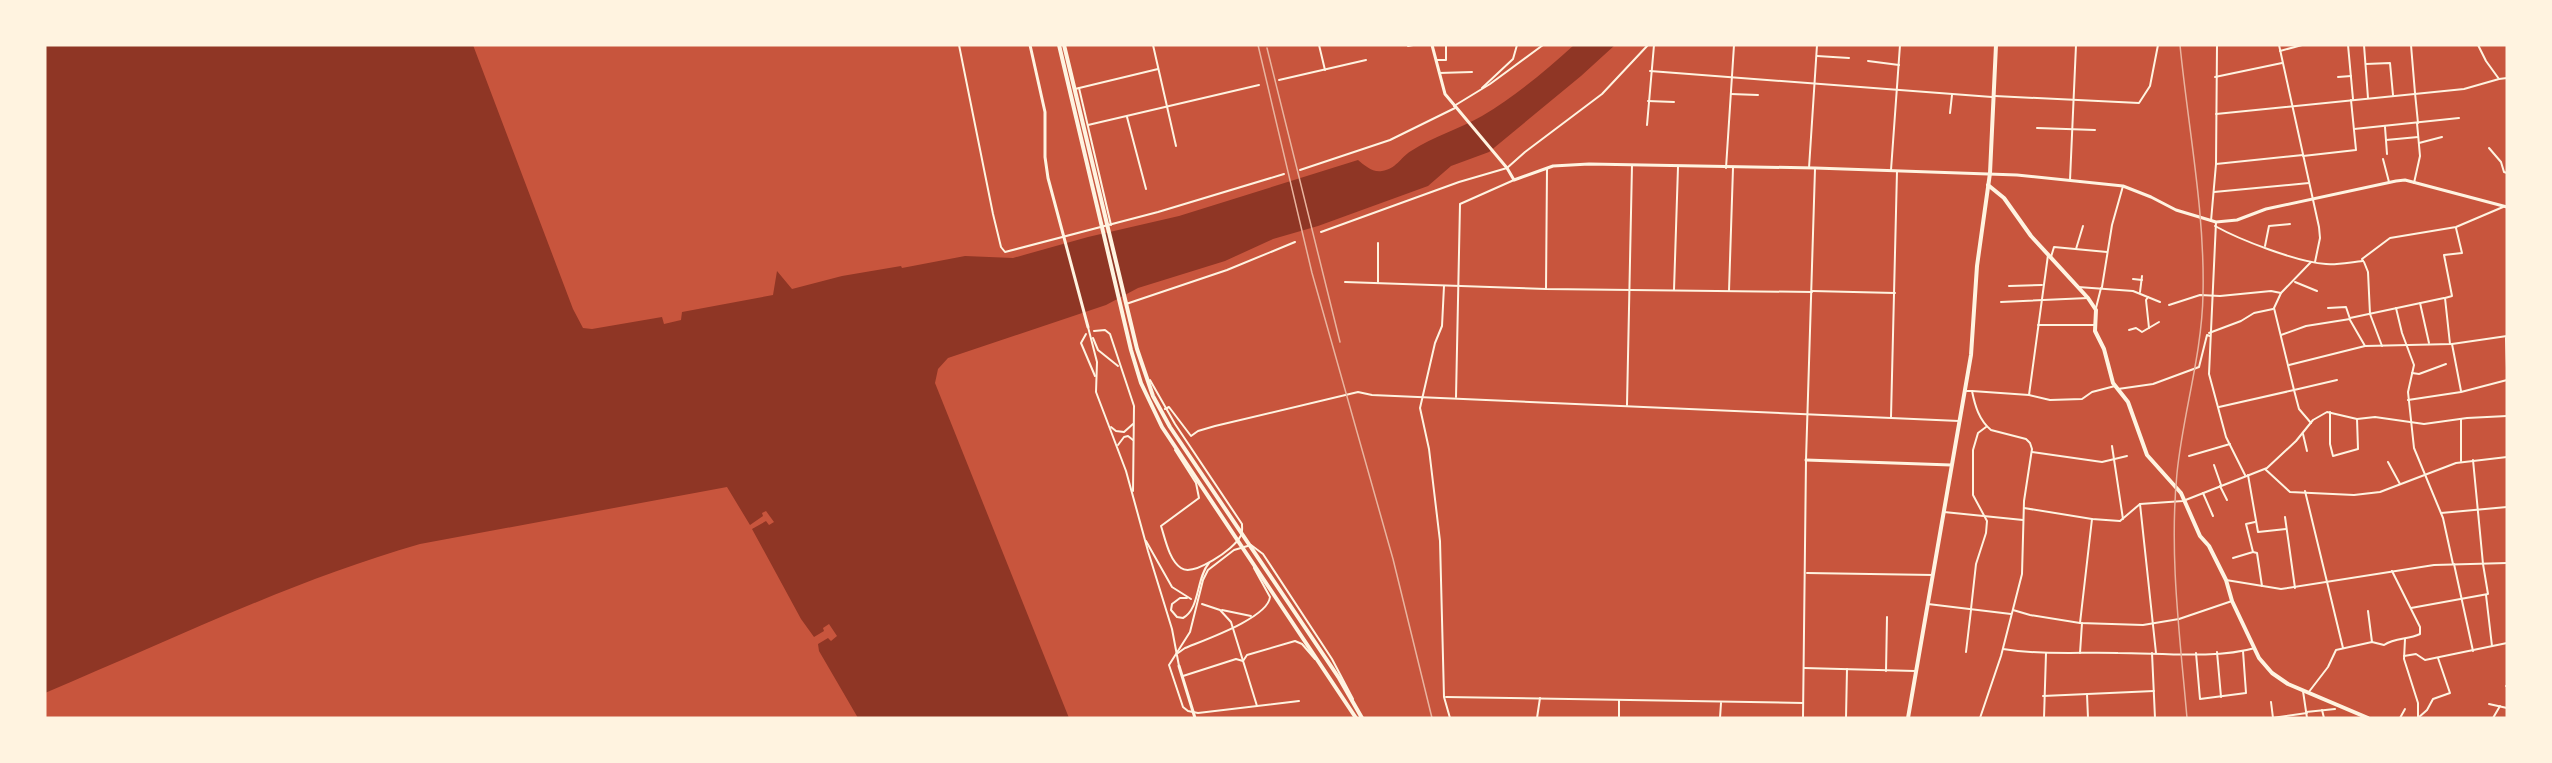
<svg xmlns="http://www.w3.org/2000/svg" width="2552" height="763" font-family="Lato,sans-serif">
  <rect width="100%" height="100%" fill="#c8553d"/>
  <path fill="#8f3625" d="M45,45H473L573,309L583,328L592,329L662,317L664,324L681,320L682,312L773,295L777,271L792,289L842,276L901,266L902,268L965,256L1013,258L1088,237L1179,216L1358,160C1364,165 1373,173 1382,171C1396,169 1400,158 1411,151C1434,136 1460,129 1482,116C1516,96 1545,71 1574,45H1615L1581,76L1489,152L1451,166L1428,186L1318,226L1273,239L1225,261L1138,288L1106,305L948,358L938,369L935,383L1069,718H858L819,651L818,644L828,638L831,641L837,636L829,624L823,628L824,631L814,637L801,619L752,529L766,521L769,525L774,522L766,511L762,513L763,516L750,525L727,487L420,544C291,581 169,641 45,693Z"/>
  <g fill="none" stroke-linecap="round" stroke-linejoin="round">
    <g stroke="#fff3e0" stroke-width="2">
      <polyline points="959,45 993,214 1001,247 1005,252 1158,212 1284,174"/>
      <polyline points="1153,45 1176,146"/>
      <polyline points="1319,45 1325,70"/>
      <polyline points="2279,45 2319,227 2320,238 2315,262"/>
      <polyline points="2348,45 2353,99"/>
      <polyline points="2364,45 2368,98"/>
      <polyline points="2411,45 2415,93"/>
      <polyline points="2478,45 2486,61 2499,79 2507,78"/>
      <polyline points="1408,46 1413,45"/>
      <polyline points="2280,51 2302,45"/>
      <polyline points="1817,56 1849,58"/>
      <polyline points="1436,60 1446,60 1446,45"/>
      <polyline points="1868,61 1899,65"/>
      <polyline points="2366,64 2390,63 2393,95"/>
      <polyline points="1650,71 1992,97"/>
      <polyline points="1439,73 1472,72"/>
      <polyline points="2215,77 2282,63"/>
      <polyline points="2338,77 2351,76"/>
      <polyline points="1279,80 1366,60"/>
      <polyline points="1079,88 1111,225"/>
      <polyline points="1482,88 1513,59 1517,45"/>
      <polyline points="1075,89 1158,69"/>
      <polyline points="2415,93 2418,123"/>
      <polyline points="1731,94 1758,95"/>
      <polyline points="1995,96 2139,103 2150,86 2158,45"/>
      <polyline points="1648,101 1674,102"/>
      <polyline points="1454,106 1490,84 1543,45"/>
      <polyline points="1950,113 1952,95"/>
      <polyline points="2216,114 2464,89 2499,79"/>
      <polyline points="1127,117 1146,189"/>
      <polyline points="1088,125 1259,85"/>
      <polyline points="1647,125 1654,45"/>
      <polyline points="2385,127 2387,154"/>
      <polyline points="2037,128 2095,130"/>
      <polyline points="2354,129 2459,118"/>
      <polyline points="2386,140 2418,137"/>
      <polyline points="2419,143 2442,137"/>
      <polyline points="2489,148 2501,162 2504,172 2507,173"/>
      <polyline points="2303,156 2356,150 2351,100"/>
      <polyline points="2383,159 2389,182"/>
      <polyline points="2216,164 2303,155"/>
      <polyline points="1726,168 1734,45"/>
      <polyline points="1809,168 1817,45"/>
      <polyline points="1300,170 1390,140 1455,108"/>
      <polyline points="1891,170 1900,45"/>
      <polyline points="2070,180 2076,45"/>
      <polyline points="2414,183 2420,156 2417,123"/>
      <polyline points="2214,192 2309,183"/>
      <polyline points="2211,221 2216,164 2217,45"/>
      <polyline points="2216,222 2209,374 2226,437 2245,475"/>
      <path d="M2215,226C2240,240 2297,262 2326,264C2338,265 2351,262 2363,261"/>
      <polyline points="1321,232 1459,182 1507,168 1525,152 1602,94 1648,45"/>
      <polyline points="2265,246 2269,226 2290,224"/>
      <polyline points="2076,249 2083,226"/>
      <polyline points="2051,257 2054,247 2107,252"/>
      <polyline points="2363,261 2362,259 2390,238 2456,227 2503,207"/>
      <polyline points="2364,262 2368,272 2370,314 2382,346"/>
      <polyline points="2133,279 2142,280"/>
      <polyline points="1345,282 1546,289 1812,292"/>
      <polyline points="1378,282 1378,243"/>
      <polyline points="2295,282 2317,291"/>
      <polyline points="1444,286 1442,326 1435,343 1420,408 1429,449 1440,541 1444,697 1450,718"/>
      <polyline points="2009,286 2042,285"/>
      <polyline points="2078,287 2133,291 2160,302"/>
      <polyline points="2102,287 2112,225 2123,186"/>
      <polyline points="1546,289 1547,169"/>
      <polyline points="1674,290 1678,167"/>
      <polyline points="1729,291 1733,168"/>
      <polyline points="1812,291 1895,293"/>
      <polyline points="2140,292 2142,276"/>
      <polyline points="2148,297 2146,300 2149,328"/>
      <polyline points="2001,302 2088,298"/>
      <polyline points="2420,303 2429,343"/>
      <polyline points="1126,304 1227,270 1295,242"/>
      <polyline points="2169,305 2200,295 2220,296 2271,291 2281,293"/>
      <polyline points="2096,308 2101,288"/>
      <polyline points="2396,308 2402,333 2414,365 2408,392 2414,448 2443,518 2453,564"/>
      <polyline points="2350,318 2444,298"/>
      <polyline points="2350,320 2365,346"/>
      <polyline points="2038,325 2094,325"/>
      <polyline points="1088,327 1097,362 1096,392 1126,471 1148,551 1172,629 1179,666"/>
      <polyline points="2129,330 2136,328 2142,332 2159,322"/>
      <polyline points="1094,331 1105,330 1110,334 1134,406 1133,491"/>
      <polyline points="2209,333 2241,321 2254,313 2273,309"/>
      <polyline points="1086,334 1081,343 1095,376"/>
      <polyline points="2281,335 2306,326 2350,319 2346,307 2328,308"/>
      <polyline points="1093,338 1098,350 1118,366"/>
      <polyline points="2506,338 2507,368"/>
      <polyline points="2450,344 2445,298 2452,296 2444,255 2462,253 2456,228"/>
      <polyline points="2452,344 2461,391"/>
      <polyline points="2289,365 2365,346 2452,344 2507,336"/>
      <polyline points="2412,373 2419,374 2446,364"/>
      <path d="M1150,380L1175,424L1242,524C1242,529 1243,533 1240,537C1234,549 1193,577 1181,568C1169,560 1165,538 1161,526L1199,498L1196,483L1175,450"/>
      <polyline points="2118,389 2153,384 2199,367 2207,335 2210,336"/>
      <path d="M1965,391H1972C1975,406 1979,420 1991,430L2026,439L2030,443L2032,449L2024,501L2022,574L2001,656L1980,718"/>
      <polyline points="1972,391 2029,395 2050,400 2082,399 2092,392 2115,386"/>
      <polyline points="2029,395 2048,255"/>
      <polyline points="1456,397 1460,204 1514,180"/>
      <polyline points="2408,400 2461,392 2507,380"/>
      <polyline points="1627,405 1632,165"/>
      <polyline points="2219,407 2294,390 2274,308 2281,293 2311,262"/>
      <polyline points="1165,409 1169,407 1191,436 1198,431 1215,426 1358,392 1372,395 1959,421"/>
      <polyline points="2330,412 2330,444 2333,456 2358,449 2357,419"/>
      <polyline points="1891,417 1897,171"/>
      <polyline points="2311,423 2299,409 2294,390 2337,380"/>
      <polyline points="1111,427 1116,431 1124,432 1133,424"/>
      <polyline points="2303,434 2307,451"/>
      <polyline points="1118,445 1124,437 1128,436 1133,440"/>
      <polyline points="2112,446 2123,519"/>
      <polyline points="2032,452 2102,462 2127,456"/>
      <polyline points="2189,456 2230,444"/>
      <polyline points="2461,461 2461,419"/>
      <polyline points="2388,462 2400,484"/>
      <polyline points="2214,465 2221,485"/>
      <polyline points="2265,469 2290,492 2354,495 2380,492 2456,463 2507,457"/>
      <polyline points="2248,475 2258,532 2286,529"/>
      <polyline points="2220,486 2227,500"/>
      <polyline points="2305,491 2343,648"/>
      <polyline points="2203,493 2213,516"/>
      <polyline points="2140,504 2156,653"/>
      <polyline points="2024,508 2092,519 2120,521 2140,504 2183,501 2267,468 2296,441 2313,420 2327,412 2357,419 2375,417 2424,424 2467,418 2507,416"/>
      <polyline points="1944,512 2023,520"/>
      <polyline points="2441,513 2507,507"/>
      <polyline points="2285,517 2295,588"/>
      <polyline points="1146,541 1172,587 1191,599"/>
      <polyline points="2253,552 2257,553 2262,586"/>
      <polyline points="2233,558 2253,552 2246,524 2255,522"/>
      <polyline points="2454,564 2473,651"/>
      <polyline points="1807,573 1933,575"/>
      <polyline points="2226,580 2281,589 2434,565 2507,563"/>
      <polyline points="2486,595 2492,646"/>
      <path d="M1187,598H1180L1172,604L1171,610L1177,617L1183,618C1200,609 1196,578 1209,563"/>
      <polyline points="1202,604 1220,610 1231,622 1257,706"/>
      <polyline points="1928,604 2011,614"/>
      <polyline points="2411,608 2488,594 2483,564 2473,460"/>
      <polyline points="1971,609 1976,564 1986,533 1987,521 1973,495 1973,450 1978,433 1986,427"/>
      <polyline points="1222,610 1251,616"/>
      <polyline points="2013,610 2030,615 2080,623 2143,625 2179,619 2232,601"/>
      <polyline points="2368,611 2372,642"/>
      <polyline points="2080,623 2092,519"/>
      <polyline points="2405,639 2404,659 2418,703 2418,718"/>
      <path d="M2003,649C2041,655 2080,652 2118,653C2158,653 2217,659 2255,648"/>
      <polyline points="1966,652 1971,610"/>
      <polyline points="2217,652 2221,697"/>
      <path d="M1178,653L1185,648C1204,640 1268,618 1270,597L1254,568"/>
      <polyline points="2080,653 2082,623"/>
      <polyline points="2152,653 2155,718"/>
      <polyline points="2196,653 2200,699 2246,693 2243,651"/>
      <polyline points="2404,656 2416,654 2425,660 2507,643"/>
      <polyline points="1243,661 1247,655 1295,641 1302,644 1315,659"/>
      <polyline points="1804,668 1915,671"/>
      <polyline points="1886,671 1887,617"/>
      <polyline points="1183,676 1236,659 1243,661"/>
      <polyline points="2506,686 2507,686"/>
      <polyline points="2303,691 2307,718"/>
      <path d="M2308,693L2328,667L2336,650L2372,642L2384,645C2395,637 2408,640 2420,634V627L2392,571"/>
      <polyline points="2087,694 2088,718"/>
      <polyline points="2043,696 2154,691"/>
      <polyline points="1446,697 1803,703"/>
      <polyline points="1299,701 1198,713 1188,711 1183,707 1169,665 1190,632 1203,580 1208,570 1234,550 1251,545 1263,554 1332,659 1353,699"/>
      <polyline points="2271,702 2273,718"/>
      <polyline points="2489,704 2507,708"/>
      <polyline points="2322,710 2324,718"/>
      <polyline points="2306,712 2335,709"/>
      <polyline points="1537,718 1540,698"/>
      <polyline points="1619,718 1619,700"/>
      <polyline points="1720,718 1721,703"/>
      <polyline points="1803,718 1806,460 1815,169"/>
      <polyline points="1846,718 1847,669"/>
      <polyline points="2044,718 2046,653"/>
      <polyline points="2272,718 2307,713"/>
      <polyline points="2400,718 2405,709"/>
      <polyline points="2418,718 2427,710 2433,699 2450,693 2438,658"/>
      <polyline points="2493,718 2500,706"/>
    </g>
    <g stroke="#fff3e0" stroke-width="3">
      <polyline points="1030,45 1045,112 1045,157 1048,178 1088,327"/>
      <polyline points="1432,45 1445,94 1507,168 1514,180 1553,166 1589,164 1815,168 2017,175 2123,186 2151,197 2176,210 2216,222 2237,220 2266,209 2396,181 2405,180 2507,207"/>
      <polyline points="1806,460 1951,465"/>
      <polyline points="1179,666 1195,718"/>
    </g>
    <polyline stroke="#fff3e0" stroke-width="4" points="1988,185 2004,198 2031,236 2088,298 2096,310 2095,331 2104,349 2113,383 2128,402 2147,455 2181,493 2200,536 2209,546 2226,580 2232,601 2259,658 2272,673 2288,684 2368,718"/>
    <g stroke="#fff3e0" stroke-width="4">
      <polyline points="1059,45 1131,350 1141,383 1162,427 1356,718"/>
      <polyline points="1064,45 1137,349 1153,396 1170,427 1339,678 1362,718"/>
      <polyline points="1908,718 1971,355 1977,266 1990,173 1996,45"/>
    </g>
    <g stroke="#e9b49f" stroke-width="1.5">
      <polyline points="1258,45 1312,273 1393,559 1432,718"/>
      <path d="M2180,45C2188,127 2205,211 2203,294C2202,355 2183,413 2177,473C2169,555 2180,637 2187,718"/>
      <polyline points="1267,48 1340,342"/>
    </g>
  </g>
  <rect width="2552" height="763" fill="none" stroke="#fff3e0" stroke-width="93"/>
</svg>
